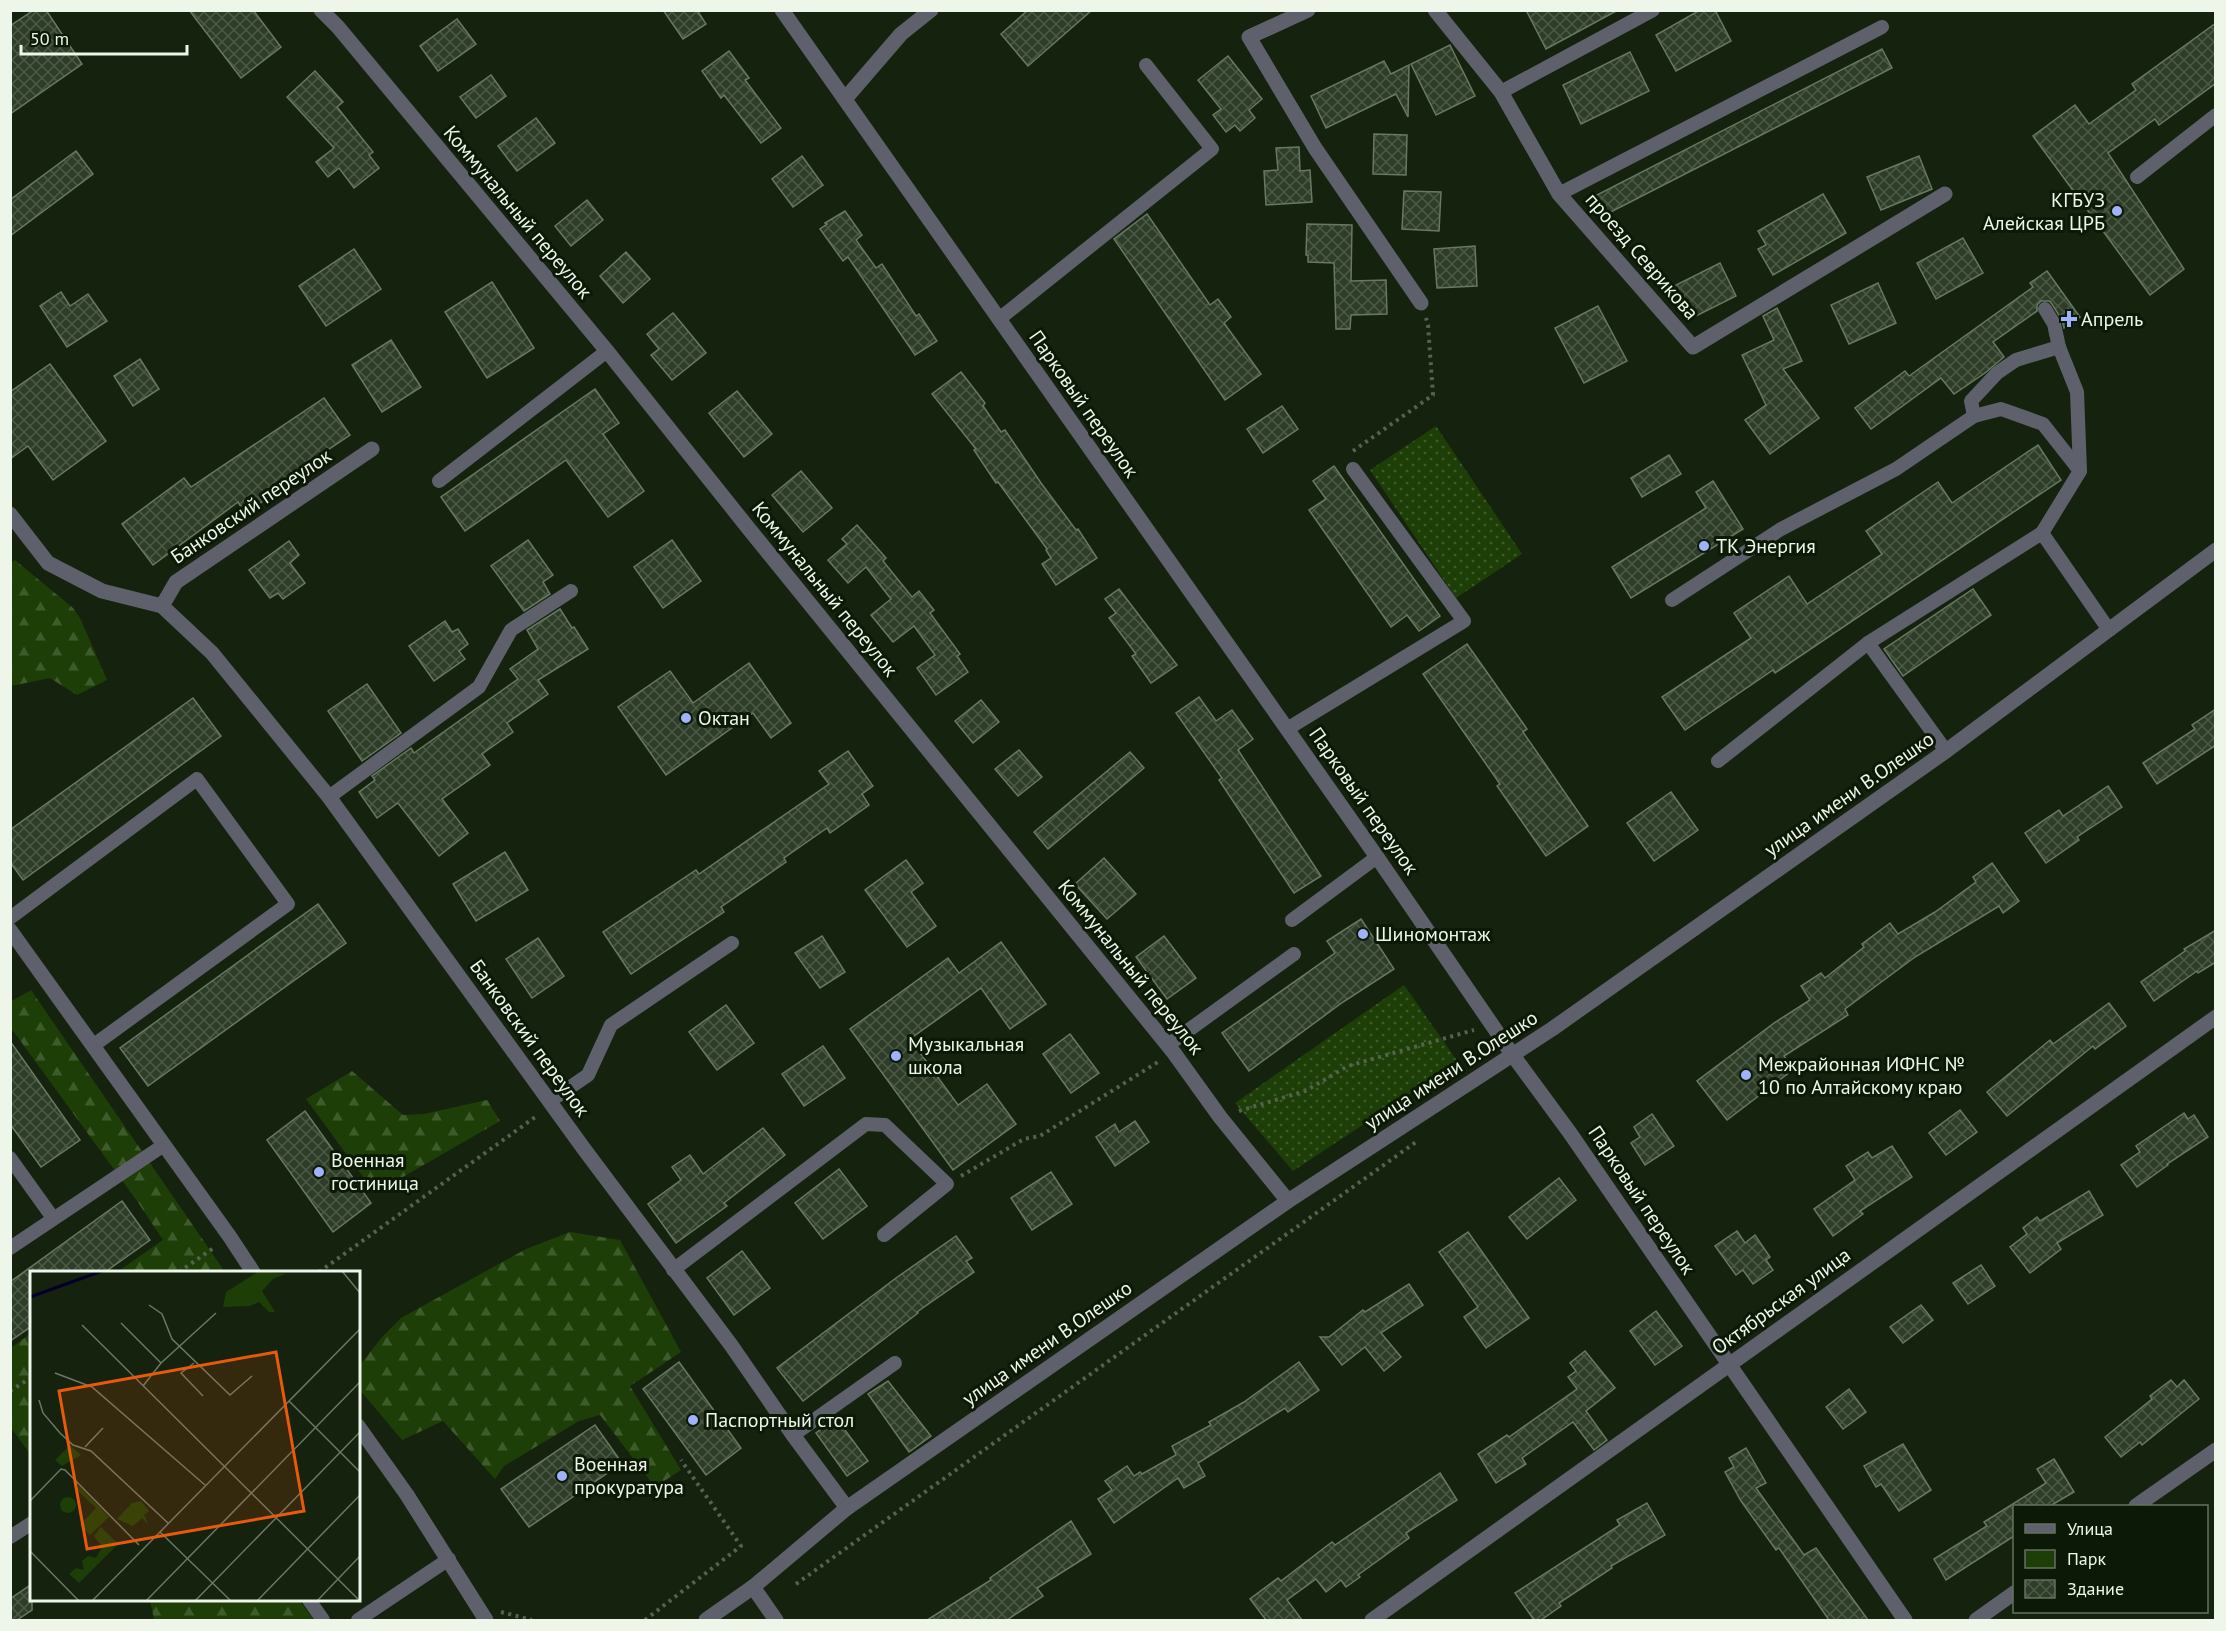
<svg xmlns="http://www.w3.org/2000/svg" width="2226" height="1631" font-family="'PT Sans',sans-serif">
  <defs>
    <pattern id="green-dots" width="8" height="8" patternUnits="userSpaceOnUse" patternTransform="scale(1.5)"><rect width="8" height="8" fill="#1d3f07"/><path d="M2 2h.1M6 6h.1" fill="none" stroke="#3e5b2b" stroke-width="1.8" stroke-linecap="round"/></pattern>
    <pattern id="forest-firs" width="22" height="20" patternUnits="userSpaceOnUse" patternTransform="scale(1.5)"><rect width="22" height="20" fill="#1d3f07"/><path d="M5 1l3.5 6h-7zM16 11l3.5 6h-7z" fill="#3e5b2b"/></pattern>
    <pattern id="building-cross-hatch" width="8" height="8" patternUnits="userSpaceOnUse" patternTransform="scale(1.5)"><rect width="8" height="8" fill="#2e3d27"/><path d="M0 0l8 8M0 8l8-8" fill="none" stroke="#4d5a46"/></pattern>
  </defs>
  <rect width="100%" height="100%" fill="#15220e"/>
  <g fill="url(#green-dots)">
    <polygon points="1436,426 1522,554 1456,598 1370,470"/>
    <polygon points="1404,985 1458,1062 1293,1171 1235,1103"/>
  </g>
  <g fill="url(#forest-firs)">
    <polygon points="15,560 73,608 80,618 107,680 77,695 50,678 11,686 10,563"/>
    <polygon points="31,990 225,1272 117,1272 163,1240 137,1201 11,1028 10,1002"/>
    <polygon points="352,1071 403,1115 424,1114 487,1100 500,1121 375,1193 306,1099"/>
    <polygon points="570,1232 620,1240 681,1352 630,1386 681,1470 655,1487 600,1415 579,1421 504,1466 495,1479 443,1421 402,1440 359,1389 359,1366 383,1336 401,1318 526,1249"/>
    <polygon points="31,1333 31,1455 11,1428 11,1348"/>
    <polygon points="150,1600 299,1600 314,1620 154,1620"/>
  </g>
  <g fill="url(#building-cross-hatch)" stroke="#687961" stroke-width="1.5">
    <polygon points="34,10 46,10 82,64 10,114 10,26"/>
    <polygon points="189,10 253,10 281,47 241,78"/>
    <polygon points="663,10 697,10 706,24 683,39"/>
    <polygon points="1028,10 1092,10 1028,66 1001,34"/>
    <polygon points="1526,10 1618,10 1546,49"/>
    <polygon points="1700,10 1715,10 1731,41 1676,71 1656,35"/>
    <polygon points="457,19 476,44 438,71 420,46"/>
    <polygon points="2216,23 2216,83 2159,125 2155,119 2108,153 2184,269 2150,295 2033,136 2075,105 2089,124 2136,90 2132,84"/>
    <polygon points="1450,45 1475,96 1436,115 1411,64"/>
    <polygon points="1882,49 1892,68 1599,218 1589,199"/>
    <polygon points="729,51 749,78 745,80 781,128 761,143 724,95 721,98 702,71"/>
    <polygon points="1630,52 1649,91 1581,124 1563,85"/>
    <polygon points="1228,56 1262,99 1249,110 1255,118 1240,131 1235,125 1226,132 1213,115 1221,109 1198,80"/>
    <polygon points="1384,61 1391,74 1409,65 1408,117 1396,94 1326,128 1311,96"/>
    <polygon points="315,71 343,102 337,107 373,152 369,155 379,168 354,188 339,168 328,177 316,162 334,148 287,97"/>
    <polygon points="491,75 506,96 476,118 460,97"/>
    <polygon points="536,118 555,143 517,171 498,146"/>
    <polygon points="1374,134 1407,135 1406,175 1373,174"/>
    <polygon points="1299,147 1300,171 1310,170 1312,202 1266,205 1264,171 1278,170 1276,148"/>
    <polygon points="76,151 93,174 10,236 10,200"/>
    <polygon points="802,156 823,185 793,207 772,179"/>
    <polygon points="1919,156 1932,189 1881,210 1867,177"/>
    <polygon points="1404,191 1441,192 1439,231 1402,229"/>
    <polygon points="1823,194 1846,233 1773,275 1758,249 1766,245 1758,231"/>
    <polygon points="587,200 603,220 571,246 555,226"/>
    <polygon points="845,211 862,235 856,240 876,268 882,264 916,316 919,314 937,341 915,355 848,257 843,261 820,229 827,224 825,223"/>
    <polygon points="1147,214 1210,305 1218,299 1231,317 1224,323 1261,374 1225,400 1114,239"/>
    <polygon points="1307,224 1352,225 1351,281 1386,280 1387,314 1351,315 1350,329 1336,329 1334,263 1308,262 1308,255 1306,255"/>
    <polygon points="1963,238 1983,273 1936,299 1917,263"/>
    <polygon points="1475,246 1477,286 1437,288 1434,249"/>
    <polygon points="354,249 381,289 326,326 299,286"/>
    <polygon points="626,252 650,279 623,303 600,276"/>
    <polygon points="1720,263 1736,296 1688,320 1672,287"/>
    <polygon points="2047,271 2080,317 2064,328 2062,320 2052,304 2049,301 2041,301 2037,305 2037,311 1993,342 2004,357 1985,373 1954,394 1941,378 1871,429 1855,408 1905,371 1909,376 2033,287 2030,283"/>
    <polygon points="492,282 534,348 487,378 445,312"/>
    <polygon points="1878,283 1896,323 1849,344 1831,305"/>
    <polygon points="61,292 70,306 88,294 107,321 67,347 40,306"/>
    <polygon points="1598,306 1627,361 1584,383 1555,328"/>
    <polygon points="1777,308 1802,361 1783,369 1819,418 1770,454 1745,420 1766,405 1742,355 1774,340 1763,316"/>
    <polygon points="673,313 706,353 672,380 651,355 659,349 647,334"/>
    <polygon points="391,340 421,387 382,412 352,365"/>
    <polygon points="140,359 159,389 133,406 114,376"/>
    <polygon points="50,364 106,441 53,480 28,446 10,459 10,392"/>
    <polygon points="961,372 985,403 983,406 1001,432 1005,430 1041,483 1076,530 1078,529 1097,558 1056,585 1042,564 1051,558 1046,550 1047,549 998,482 996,483 974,450 976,449 932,394"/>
    <polygon points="595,389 619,423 603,434 644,491 608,517 566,460 465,531 441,497"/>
    <polygon points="737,391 772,434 744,457 709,413"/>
    <polygon points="324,398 350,435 286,478 289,483 256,506 252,500 241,507 238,502 153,565 122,524 184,478 191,487"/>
    <polygon points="1282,406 1298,429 1263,453 1247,429"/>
    <polygon points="2038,445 2061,480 1775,673 1773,670 1685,730 1662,697 1751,638 1734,613 1789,576 1807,604 1882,554 1866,531 1938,482 1952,503"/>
    <polygon points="1669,455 1681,474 1642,497 1631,478"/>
    <polygon points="1334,466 1440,616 1419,631 1407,615 1391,627 1309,510 1326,499 1313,481"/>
    <polygon points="801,471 832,508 803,532 772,495"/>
    <polygon points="1713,481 1743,529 1631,598 1612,567 1706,508 1696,492"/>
    <polygon points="857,525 886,558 883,561 912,597 919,591 934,610 930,613 960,654 957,656 968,672 936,695 917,668 935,655 914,626 893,642 871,615 891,599 866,567 848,583 828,560 847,544 842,539"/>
    <polygon points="528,540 553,575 543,582 550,594 524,611 491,566"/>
    <polygon points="672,540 701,581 663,608 634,567"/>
    <polygon points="289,541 299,555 290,563 305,583 283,599 278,593 270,598 249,570"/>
    <polygon points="1119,589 1177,665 1151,683 1132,656 1136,654 1109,618 1116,613 1105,599"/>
    <polygon points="1973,589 1991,615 1903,676 1884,649"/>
    <polygon points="560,609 572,628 574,627 588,649 538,680 548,694 507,723 513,732 482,754 490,765 442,799 468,833 439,856 398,803 377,818 359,792 375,780 372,776 411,748 414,753 518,679 510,669 538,649 527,630"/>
    <polygon points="445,621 452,632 458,629 468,644 459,651 465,659 434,681 409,646"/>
    <polygon points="1467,644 1527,729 1523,732 1588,826 1546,856 1497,786 1500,784 1423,674"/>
    <polygon points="749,663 791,723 771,738 753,713 666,775 618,707 670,671 693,703"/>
    <polygon points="367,684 401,733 362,761 328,711"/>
    <polygon points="1199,697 1216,721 1232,710 1253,739 1238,750 1321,876 1294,893 1219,780 1222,778 1176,713"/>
    <polygon points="193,698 221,736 23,880 10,862 10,830"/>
    <polygon points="981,700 999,722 973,743 955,721"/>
    <polygon points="2216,709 2216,745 2157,784 2143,763 2195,729 2192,725"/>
    <polygon points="1019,750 1042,777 1018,796 995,769"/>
    <polygon points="848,751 873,786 862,794 869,805 830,833 827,828 784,858 786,862 721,907 724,912 631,974 603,932 696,870 699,874 829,784 819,771"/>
    <polygon points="1130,752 1144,768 1048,849 1034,832"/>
    <polygon points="2108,786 2122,807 2077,837 2079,840 2046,863 2025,833 2059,810 2063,816"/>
    <polygon points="1671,792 1698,830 1654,861 1627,823"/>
    <polygon points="505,852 528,890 476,921 453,884"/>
    <polygon points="1104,858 1136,894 1107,919 1075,884"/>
    <polygon points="906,860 923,883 911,892 936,926 907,947 865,890"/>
    <polygon points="1992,863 2019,901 2003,913 1999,906 1915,957 1845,1009 1848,1015 1784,1056 1794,1069 1727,1120 1697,1081 1774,1023 1810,1000 1801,986 1821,973 1825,978 1864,947 1862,944 1890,923 1898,934 1935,912 1976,882 1973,877"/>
    <polygon points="318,904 346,943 148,1086 120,1048"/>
    <polygon points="1361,919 1394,969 1343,1002 1249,1071 1222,1033 1335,953 1327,941"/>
    <polygon points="2216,930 2216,962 2198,973 2197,971 2154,1001 2141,982 2185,951 2184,949"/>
    <polygon points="822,936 845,972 820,988 795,953"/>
    <polygon points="1164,936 1196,978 1167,999 1136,957"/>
    <polygon points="538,938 564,976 532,998 506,959"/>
    <polygon points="1001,942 1046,1004 1010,1029 981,988 910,1039 958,1105 987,1084 1016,1124 953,1170 850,1029 948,958 959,973"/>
    <polygon points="2109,1003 2126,1026 2095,1049 2093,1046 2007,1116 1987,1092 2050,1040 2053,1044"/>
    <polygon points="726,1005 754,1043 717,1070 689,1032"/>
    <polygon points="1070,1034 1099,1073 1071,1093 1043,1054"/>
    <polygon points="10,1041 80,1140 41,1167 10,1124"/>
    <polygon points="823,1046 845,1078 804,1106 782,1074"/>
    <polygon points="1960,1110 1977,1132 1946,1155 1929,1133"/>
    <polygon points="305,1111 371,1203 333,1232 267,1140"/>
    <polygon points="2184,1113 2188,1119 2194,1115 2208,1137 2167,1164 2168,1165 2137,1187 2121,1165 2140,1152 2136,1146"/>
    <polygon points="1652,1114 1674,1146 1645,1165 1631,1143 1640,1137 1634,1127"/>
    <polygon points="1135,1121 1149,1142 1115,1166 1096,1137 1115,1124 1119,1132"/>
    <polygon points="763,1128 785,1155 724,1203 727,1206 676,1243 648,1204 681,1180 672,1167 690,1155 703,1174"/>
    <polygon points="1892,1146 1912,1177 1860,1211 1863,1214 1833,1236 1814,1209 1855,1180 1846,1166 1868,1152 1872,1158"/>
    <polygon points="839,1169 867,1206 823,1239 795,1203"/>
    <polygon points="1051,1172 1072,1204 1032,1230 1011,1198"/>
    <polygon points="1559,1178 1576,1200 1527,1239 1509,1217"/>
    <polygon points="2089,1191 2103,1215 2057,1243 2061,1249 2030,1273 2010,1247 2027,1234 2023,1228 2037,1217 2040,1221"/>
    <polygon points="122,1201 150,1240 105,1272 32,1272 32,1326 10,1341 10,1282"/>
    <polygon points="1737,1231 1745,1243 1755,1235 1770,1257 1766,1260 1773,1270 1753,1284 1743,1270 1736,1275 1715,1246"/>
    <polygon points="1468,1232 1529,1318 1486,1348 1464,1317 1478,1307 1439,1252"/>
    <polygon points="956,1236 972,1258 966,1261 974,1272 917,1312 918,1313 803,1401 777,1368 896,1278"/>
    <polygon points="742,1251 770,1288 734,1315 707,1278"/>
    <polygon points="1981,1265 1995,1286 1968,1304 1953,1283"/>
    <polygon points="1409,1284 1423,1305 1381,1333 1401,1357 1384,1371 1365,1347 1342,1365 1320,1337 1329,1337 1363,1310 1365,1312"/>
    <polygon points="1921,1305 1933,1320 1903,1343 1890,1327"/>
    <polygon points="1656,1311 1682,1346 1655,1365 1630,1331"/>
    <polygon points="1585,1351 1615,1388 1586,1411 1607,1440 1594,1450 1573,1422 1522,1458 1526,1464 1496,1483 1478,1454 1507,1435 1509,1437 1577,1389 1568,1377 1576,1371 1570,1363"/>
    <polygon points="679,1362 741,1448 706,1475 643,1389"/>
    <polygon points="1299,1362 1319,1390 1288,1412 1285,1408 1198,1463 1205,1476 1184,1488 1178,1478 1114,1523 1098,1499 1112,1490 1105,1481 1127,1466 1134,1476 1140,1472 1142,1474 1176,1455 1172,1446 1211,1425 1209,1422 1244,1402"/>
    <polygon points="2171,1380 2177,1387 2184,1380 2199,1399 2142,1445 2140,1442 2121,1457 2105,1437 2152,1399 2150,1396"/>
    <polygon points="888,1381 931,1436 909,1452 868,1394"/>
    <polygon points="1849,1389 1866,1412 1843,1429 1826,1407"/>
    <polygon points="836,1418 868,1461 847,1476 816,1433"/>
    <polygon points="595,1425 622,1463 529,1527 501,1489"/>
    <polygon points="1903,1444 1931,1490 1899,1511 1881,1484 1876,1487 1864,1466"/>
    <polygon points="1746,1448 1766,1483 1756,1488 1804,1555 1816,1548 1868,1620 1829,1620 1779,1548 1776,1550 1741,1501 1725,1472 1734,1467 1729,1458"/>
    <polygon points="2054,1459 2074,1492 2050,1506 2014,1506 2014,1536 1946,1580 1934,1559 1987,1526 1984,1522 2046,1483 2037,1469"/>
    <polygon points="1440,1473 1457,1500 1406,1533 1409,1538 1358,1575 1360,1577 1346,1587 1341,1580 1326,1592 1316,1579 1287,1600 1302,1620 1266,1620 1250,1599 1278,1578 1281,1581 1332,1542 1335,1545"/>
    <polygon points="1647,1503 1665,1535 1611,1566 1612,1568 1559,1603 1561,1606 1541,1620 1534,1620 1515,1593 1620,1525 1617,1520"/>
    <polygon points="1071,1521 1091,1554 1037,1588 1043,1596 1007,1620 927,1620 991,1580 990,1578"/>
    <polygon points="32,1584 32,1610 17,1620 10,1620 10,1599"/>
  </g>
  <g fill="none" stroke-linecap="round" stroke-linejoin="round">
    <g stroke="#566250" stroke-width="4" stroke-dasharray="3 4.5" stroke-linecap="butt">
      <polyline points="1353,451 1433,395 1428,325 1426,318"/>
      <polyline points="1239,1111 1305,1091 1348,1066 1474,1030"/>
      <polyline points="961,1176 1024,1139 1040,1136 1158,1062"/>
      <polyline points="179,1272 215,1247"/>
      <polyline points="319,1272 538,1115"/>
      <polyline points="10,1391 32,1377"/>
      <polyline points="796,1584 1416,1142"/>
      <polyline points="501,1612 532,1620"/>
      <polyline points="645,1620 741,1546 681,1460"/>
    </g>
    <g stroke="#5e616c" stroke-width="14">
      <polyline points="1501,92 1653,10"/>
      <polyline points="2137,177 2216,115"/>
      <polyline points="1559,194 1882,27"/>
      <polyline points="999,319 1212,149 1146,65"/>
      <polyline points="1974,416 2001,409 2043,424 2080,471"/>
      <polyline points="439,481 607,351"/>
      <polyline points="2042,533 2080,471 2077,392 2059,347 2054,324 2045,309"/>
      <polyline points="1672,600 1781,529 1896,469 1974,416 1971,401 1997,373 2016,360 2059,347"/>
      <polyline points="1868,643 1946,751"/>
      <polyline points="1287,729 1464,621 1353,469"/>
      <polyline points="1718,761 1868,643 2042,533 2109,630"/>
      <polyline points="329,797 479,687 511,630 571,591"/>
      <polyline points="10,918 197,779 288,904 94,1045"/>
      <polyline points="1292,920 1377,857"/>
      <polyline points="1168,1045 1294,954"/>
      <polyline points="550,1101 588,1075 611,1025 732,943"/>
      <polyline points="10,1158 53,1218"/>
      <polyline points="10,1248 164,1145"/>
      <polyline points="673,1270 866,1124 885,1125 947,1184 884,1235"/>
      <polyline points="793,1435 895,1363"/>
      <polyline points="10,1537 32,1523"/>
      <polyline points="309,1600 323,1620"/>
      <polyline points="358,1620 449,1559"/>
    </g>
    <g stroke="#5e616c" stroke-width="15">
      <polyline points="321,10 338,27 607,351 749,529 1174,1053 1220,1117 1288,1201"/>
      <polyline points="782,10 1377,857 1512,1054 1570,1133 1905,1620"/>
      <polyline points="1308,10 1249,37 1315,148 1421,303"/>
      <polyline points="1435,10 1501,92 1559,194 1693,347 1945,194"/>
      <polyline points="845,99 901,34 931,10"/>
      <polyline points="10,514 48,563 102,591 162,606 212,653 329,797 584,1149 731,1345 793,1435 847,1508"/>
      <polyline points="162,606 176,582 372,449"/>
      <polyline points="10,930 230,1237 253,1272"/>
      <polyline points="358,1426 407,1495 486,1620"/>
      <polyline points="2136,1506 2216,1450"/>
      <polyline points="753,1587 776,1620"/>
      <polyline points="706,1620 753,1587 847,1508 1288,1201 1552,1029 1946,751 2216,550"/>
      <polyline points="1372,1620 2216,1017"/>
      <polyline points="1976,1620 2014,1593"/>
    </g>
  </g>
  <g fill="#a1b2fd" stroke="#0c1906" stroke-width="2">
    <circle cx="2117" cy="211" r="6"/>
    <path d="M2066 310h6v6h6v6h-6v6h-6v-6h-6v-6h6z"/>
    <circle cx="1704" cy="546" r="6"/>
    <circle cx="686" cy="718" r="6"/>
    <circle cx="1363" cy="934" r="6"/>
    <circle cx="896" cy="1056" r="6"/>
    <circle cx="1746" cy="1075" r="6"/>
    <circle cx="319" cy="1172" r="6"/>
    <circle cx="693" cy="1420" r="6"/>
    <circle cx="562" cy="1476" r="6"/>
  </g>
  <g text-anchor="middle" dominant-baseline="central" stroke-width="6" stroke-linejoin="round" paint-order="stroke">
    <g font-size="20" fill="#edf6e9" stroke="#0c1906" text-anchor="start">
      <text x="2105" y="200" text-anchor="end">КГБУЗ<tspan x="2105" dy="23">Алейская ЦРБ</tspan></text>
      <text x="2081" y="319">Апрель</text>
      <text x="1716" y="546">ТК Энергия</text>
      <text x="698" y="718">Октан</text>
      <text x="1375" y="934">Шиномонтаж</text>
      <text x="908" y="1044">Музыкальная<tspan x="908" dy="23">школа</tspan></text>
      <text x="1758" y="1064">Межрайонная ИФНС №<tspan x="1758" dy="23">10 по Алтайскому краю</tspan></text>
      <text x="331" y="1160">Военная<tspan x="331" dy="23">гостиница</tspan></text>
      <text x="705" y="1420">Паспортный стол</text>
      <text x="574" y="1464">Военная<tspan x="574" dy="23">прокуратура</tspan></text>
    </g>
    <g font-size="20" fill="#edf6e9" stroke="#0c1906">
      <text transform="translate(518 212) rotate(50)">Коммунальный переулок</text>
      <text transform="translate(1642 256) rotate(49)">проезд Севрикова</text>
      <text transform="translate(1084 404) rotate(55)">Парковый переулок</text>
      <text transform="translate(251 506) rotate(-34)">Банковский переулок</text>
      <text transform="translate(825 589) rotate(51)">Коммунальный переулок</text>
      <text transform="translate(1849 794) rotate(-35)">улица имени В.Олешко</text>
      <text transform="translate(1364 801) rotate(55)">Парковый переулок</text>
      <text transform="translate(1131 967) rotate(51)">Коммунальный переулок</text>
      <text transform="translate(530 1038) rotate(54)">Банковский переулок</text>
      <text transform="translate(1451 1070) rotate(-33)">улица имени В.Олешко</text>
      <text transform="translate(1642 1200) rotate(56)">Парковый переулок</text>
      <text transform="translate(1781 1301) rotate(-36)">Октябрьская улица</text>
      <text transform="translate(1047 1343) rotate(-35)">улица имени В.Олешко</text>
    </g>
  </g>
  <g transform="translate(30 1271)">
    <rect width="330" height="330" fill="#15220e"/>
    <path d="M30 234a8 8 0 1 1 16 0a8 8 0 1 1-16 0Z" fill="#1d3f07"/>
    <path d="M229,0L255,3L243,8L232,20L245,41H239L229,31L220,35L193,36L196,21ZM40,174L51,184L32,195L25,189ZM49,215L79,246L60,264L50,254L66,237L46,218ZM111,230L119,240L114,244L118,253L112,247L103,255L87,248L102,232ZM71,256L88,273L49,312L39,303L46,297L54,299L52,290L58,285L66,287L72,276L64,265Z" fill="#1d3f07"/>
    <path fill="none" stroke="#030027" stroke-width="3" d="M0,26L72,0"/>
    <path fill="none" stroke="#6b7766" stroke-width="1.5" d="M312,0L330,22M119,34L132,43L142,68L200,124L222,105M91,52L131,92M52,54L330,330M164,92L151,102L173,125M25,102L62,116L175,214M113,115L131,92L186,42M9,129L13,142L30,162L43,174L61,180L138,252M259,130L330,201M55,176L73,157M0,230L31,198L35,199L109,274M130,261L201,330M0,280L49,330M62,330L330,58M116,330L330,111M165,330L330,161M227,330L330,224M287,330L330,285"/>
    <path fill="#e8590c" fill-opacity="0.15" stroke="#e8590c" stroke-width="3" d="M246,81L274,240L57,278L29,120Z"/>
    <rect width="330" height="330" fill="none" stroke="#edf6e9" stroke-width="3"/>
  </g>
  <rect width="2226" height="1631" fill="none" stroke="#edf6e9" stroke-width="24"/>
  <rect x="2013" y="1505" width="195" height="108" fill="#0c1906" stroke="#667161" stroke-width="1.5"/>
  <rect x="2025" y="1524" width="30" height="9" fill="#5e616c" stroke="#667161" stroke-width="1.5"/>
  <text x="2067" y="1535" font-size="18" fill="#edf6e9">Улица</text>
  <rect x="2025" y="1550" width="30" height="18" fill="#1d3f07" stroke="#667161" stroke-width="1.5"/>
  <text x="2067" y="1565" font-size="18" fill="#edf6e9">Парк</text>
  <rect x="2025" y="1580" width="30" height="18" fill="url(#building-cross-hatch)" stroke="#667161" stroke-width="1.5"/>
  <text x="2067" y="1595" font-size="18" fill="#edf6e9">Здание</text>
  <path d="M21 45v9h166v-9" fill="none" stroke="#edf6e9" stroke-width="3"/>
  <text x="30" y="45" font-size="18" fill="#edf6e9" stroke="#0c1906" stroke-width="4.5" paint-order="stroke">50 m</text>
</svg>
